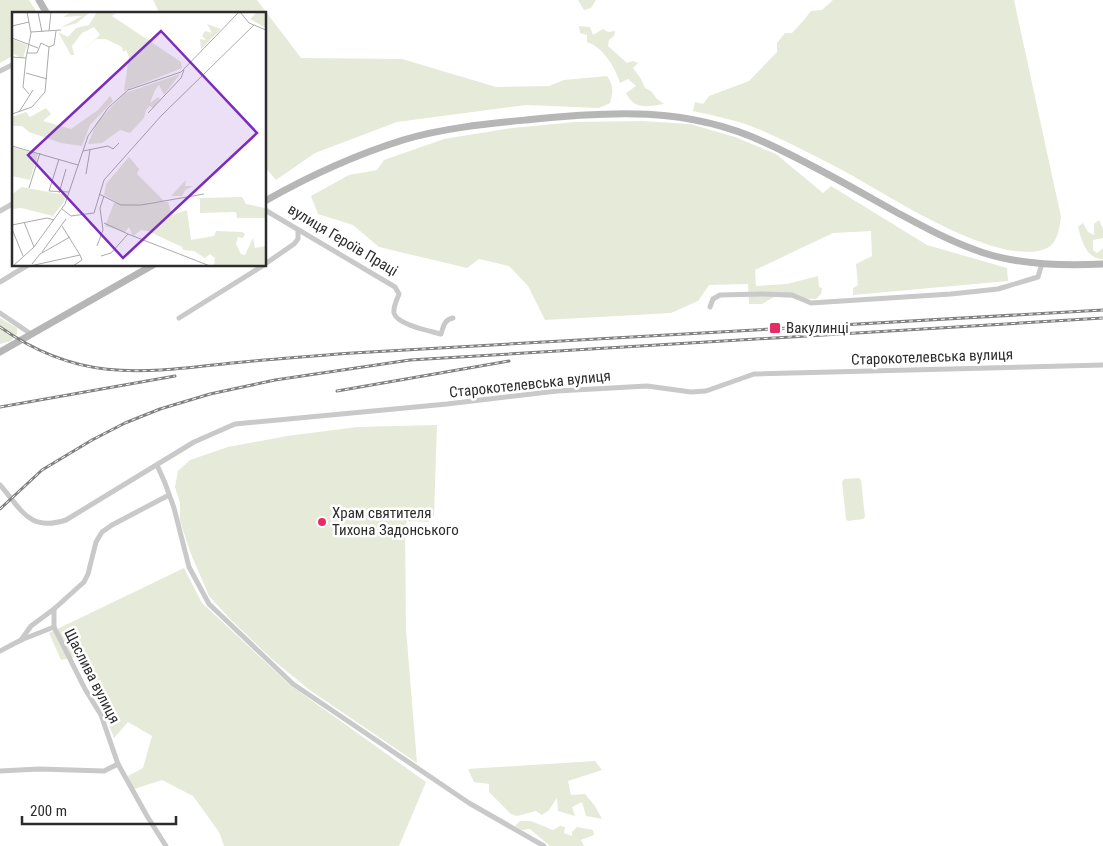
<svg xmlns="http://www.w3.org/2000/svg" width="1103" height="846" font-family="'Roboto Condensed',sans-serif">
  <rect width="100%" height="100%" fill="#fff"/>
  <g fill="#e6ead9">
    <polygon points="0,0 29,0 38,14 14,14 14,55 0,63"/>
    <path d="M153,0H257L301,58L402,59L496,87L549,86L564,80L607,76C614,86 613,92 610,103L599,108L526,105L397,122L315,153L276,180L265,167V14H160Z"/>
    <polygon points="578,0 596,0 591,8 584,10"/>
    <path d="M833,0H1014L1061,217C1059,229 1058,244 1045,249C996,267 888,195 844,171C817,157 790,143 763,131C741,121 716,116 693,111L695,102L703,104L709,96L749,81L777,52V43L785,33H792L804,20L811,11L822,10Z"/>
    <path d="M579,26L590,27L593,35L603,29L608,32L615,31L614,36L609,40L608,46L627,63L633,61L638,63L633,68L641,79L645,88L651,91L657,99L664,104C647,106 635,111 626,93L636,86L628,79L620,83C616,68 602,46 587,42V35L580,33Z"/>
    <polygon points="642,121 690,124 735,137 776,154 823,193 831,186 927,245 1007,268 1008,281 853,295 853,288 858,285 856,264 872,256 871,231 833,233 755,270 756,286 787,284 818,276 819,287 822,288 821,294 816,299 774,297 762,304 749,304 748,284 709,285 698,301 671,313 545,320 528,286 509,266 479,259 467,268 379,247 353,225 318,214 311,196 349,175 377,170 384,160 444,139 512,128 575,122"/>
    <path d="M1099,220L1103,229V238L1093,240V250L1097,253L1103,248V259C1086,259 1082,241 1078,227L1083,223L1088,232L1094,235V224Z"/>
    <polygon points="0,318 17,328 17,334 11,341 0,344"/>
    <polygon points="437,425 434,516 428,522 407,521 405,529 406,629 417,763 311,691 273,660 232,621 209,596 191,554 180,521 180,503 175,487 178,471 190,460 228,447 287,436 357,427"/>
    <polygon points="859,478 861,480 865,517 863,519 848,521 846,519 842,482 844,479"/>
    <polygon points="184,568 202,603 290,685 426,782 399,846 224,846 219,832 193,796 162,780 134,789 128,776 143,768 152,736 128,722 114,738 103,711 75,657 61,660 49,633"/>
    <polygon points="595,761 602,770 568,781 571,795 585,794 595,806 602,819 586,816 582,802 572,807 575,816 558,811 557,798 549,810 542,815 536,811 517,816 511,814 489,792 489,784 474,782 468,769"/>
    <polygon points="520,821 531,821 553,830 560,826 565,827 564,833 572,836 572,832 577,827 593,830 594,835 581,840 584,846 550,846 530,829 522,830 515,826"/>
  </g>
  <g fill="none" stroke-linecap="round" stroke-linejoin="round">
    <g stroke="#c9c9c9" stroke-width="5">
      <polyline points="0,71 14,64"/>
      <path d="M265,210L395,287L399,294C397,299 393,307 394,313C397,325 430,331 441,334C444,325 444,320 453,318"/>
      <polyline points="0,211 14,203"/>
      <polyline points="265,264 294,244 298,239 298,230"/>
      <polyline points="0,282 28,265"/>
      <polyline points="710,307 713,299 720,295 762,294 792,295 811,303 951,294 998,289 1038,277 1042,263"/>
      <polyline points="0,313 31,334"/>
      <polyline points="179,318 264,265"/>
      <polyline points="157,465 165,483 174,508 189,567 209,604 293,684 469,803 544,846"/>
      <path d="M0,485C22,510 29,532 66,520L194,442L235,424L447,404L557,391L647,386L691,392L706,391L754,374L1103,365"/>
      <polyline points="54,609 54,627 85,689 101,715 118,764"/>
      <polyline points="21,640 31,626 54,609 84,582 88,574 96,542 102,532 112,525 169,495"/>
      <polyline points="0,651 21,640 54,627"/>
      <polyline points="0,771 39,769 104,771 118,764 147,816 166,846"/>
    </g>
    <g stroke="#b6b6b6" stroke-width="7">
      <polyline points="39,0 47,14"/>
      <path d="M265,201C309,176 355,155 403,140C443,128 485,124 526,120C609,111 688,106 766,143C810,163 853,188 896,212C924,227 953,243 984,253C1021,265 1064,266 1103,264"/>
      <polyline points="0,352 153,265"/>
    </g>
    <defs>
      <g id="rail">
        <path d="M0,327C79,383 142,373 232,363C273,359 313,356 353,353L1103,310"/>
        <polyline points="337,391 509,361"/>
        <polyline points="0,407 175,376"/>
        <polyline points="0,509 42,470 92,440 125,423 160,409 210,394 275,380 410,360 1103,318"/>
      </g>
    </defs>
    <use href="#rail" stroke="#818181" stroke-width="3"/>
    <use href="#rail" stroke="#fff" stroke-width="1" stroke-dasharray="4" stroke-linecap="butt"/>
  </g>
  <g fill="#e72b65" stroke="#fff" stroke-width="2">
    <rect x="769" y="322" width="12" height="12" rx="2.5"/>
    <circle cx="322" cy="522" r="5"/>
  </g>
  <g text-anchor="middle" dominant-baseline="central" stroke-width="5" stroke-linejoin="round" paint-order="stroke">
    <g font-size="15" fill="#2c2c2c" stroke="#fff">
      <text transform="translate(343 240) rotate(31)">вулиця Героїв Праці</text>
      <text transform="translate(932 357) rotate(-2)">Старокотелевська вулиця</text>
      <text transform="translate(530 384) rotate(-6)">Старокотелевська вулиця</text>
      <text transform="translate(92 676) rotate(63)">Щаслива вулиця</text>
    </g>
    <g font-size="15" fill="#2c2c2c" stroke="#fff" text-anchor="start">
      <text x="786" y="328">Вакулинці</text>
      <text x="332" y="513">Храм святителя<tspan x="332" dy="17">Тихона Задонського</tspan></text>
    </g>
  </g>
  <g transform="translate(12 12)">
    <rect width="254" height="254" fill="#fff"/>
    <path d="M59,0H78L65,11L48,16L70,4L51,5ZM85,0H105L100,4L169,50L170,56L112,79L117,45L114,38L111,40L110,35L94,27H84L68,40L88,23L82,15L70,21L60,34L62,43H59L46,20L56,25L64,16L77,13ZM245,0H254V16L238,7ZM195,12L209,17L189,37L188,27L194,28L190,24L193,19L200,21ZM0,27L15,33L11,47L0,41ZM168,62L152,83L147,73L143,78L138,91L146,85L148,87L141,96L138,94L134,98L132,106L118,121L108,118L90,131L76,132L85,110L113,81ZM98,84L101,89L78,113L70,134L49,131L17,120L10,114H0V105L14,100L18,105L34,96L39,102L31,109L59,117L86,98ZM0,135L26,142L18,168L0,164ZM117,145L127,157L125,162L152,189L108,192L92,183L94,172ZM174,168L173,174H181L173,178L170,184H159ZM10,175L47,182L55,181L52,190L41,204L9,196L0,197V182ZM230,185L234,192L253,196L254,206H225L224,200L188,201V186ZM156,190L160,203L175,198L179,228L202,224L204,219L230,220L233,222L231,226L226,225L224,232L229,242L233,243L241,226L243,236L254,234V254H202L203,246L198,242L193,246L182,239L171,238L170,235L136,219L129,218L121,224L117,215L113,220L93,214L102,191Z" fill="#e6ead9"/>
    <path fill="none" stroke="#ababab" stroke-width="1" d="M26,0L30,20M228,0L237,11L254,18M0,14L17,10M37,19L39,0M19,20L49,18M0,26L26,36M15,41H25L29,31L37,35L42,33L44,19M0,45L14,46L19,21L15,0M14,46L11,75L17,82M14,61L35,67M7,100L21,78M136,101L169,66L172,58M0,102L20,95L33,80L37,35M0,134L66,153M71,139L96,134L101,137L107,131M47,147L37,179L57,180M74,162L78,138M17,176L28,141M47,181L54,157M87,182L109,193H129L192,182M50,197L59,204L82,201L92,168L149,104L242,13M12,210L22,235M92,211L116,222M0,213L35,206L42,208M50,214L68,243M0,217L11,244M91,218L88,196L92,184M85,234L91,218M30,240L54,207M89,244L99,241L116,222L198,254M20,252L28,242L58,225M1,254L22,235L53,192L76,124L96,96L116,78L169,60L227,0M18,254L68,243L70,248L61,254"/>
    <path fill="#7b2cbf" fill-opacity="0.15" stroke="#7b2cbf" stroke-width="2.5" d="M149,19L245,121L111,246L16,143Z"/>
    <rect width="254" height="254" fill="none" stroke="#2c2c2c" stroke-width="2.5"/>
  </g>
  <path d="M22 816v8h154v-8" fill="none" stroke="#2c2c2c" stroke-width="2.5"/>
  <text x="30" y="816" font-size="15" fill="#2c2c2c" stroke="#ffffff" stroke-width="4" paint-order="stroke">200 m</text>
</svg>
